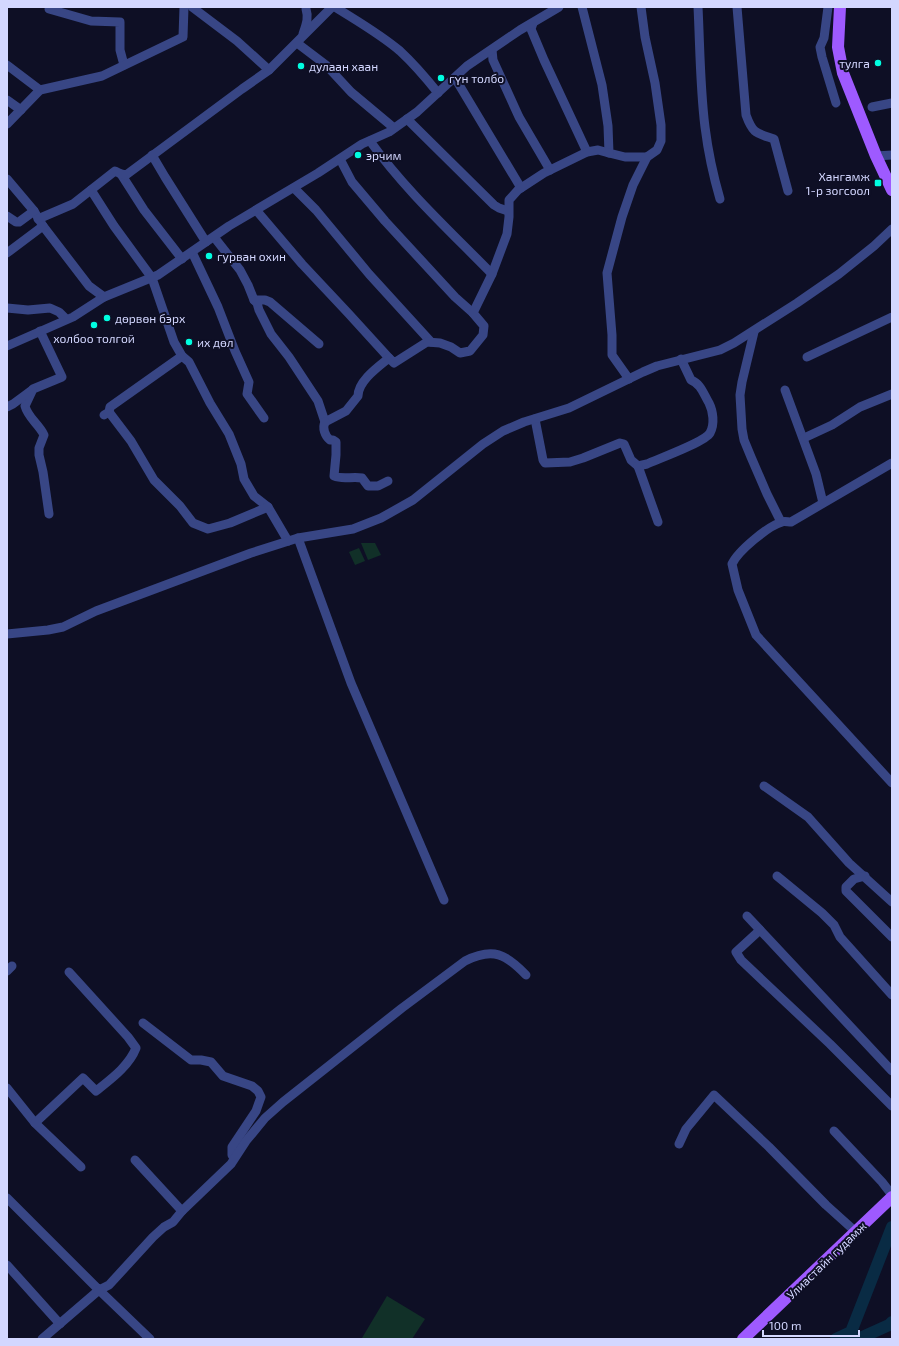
<svg xmlns="http://www.w3.org/2000/svg" width="899" height="1346" font-family="'Exo 2',sans-serif">
  <rect width="100%" height="100%" fill="#0e0f25"/>
  <g fill="#113028">
    <polygon points="375,543 381,555 368,560 361,543"/>
    <polygon points="359,548 365,561 355,565 349,552"/>
    <polygon points="387,1296 425,1319 412,1339 362,1338"/>
  </g>
  <g fill="none" stroke-linecap="round" stroke-linejoin="round">
    <g stroke="#092b44" stroke-width="12">
      <polyline points="836,1339 851,1332 892,1227"/>
      <polyline points="858,1339 889,1325 892,1322"/>
    </g>
    <g stroke="#384685" stroke-width="9">
      <polyline points="192,7 237,41 269,70"/>
      <path d="M335,7C357,21 380,34 400,51C414,64 426,78 438,93"/>
      <polyline points="582,7 602,85 608,126 609,153 625,157 647,157"/>
      <path d="M698,7C700,47 700,87 705,127C708,151 713,175 720,199"/>
      <path d="M737,7L746,115C753,134 756,133 774,139L788,191"/>
      <polyline points="828,7 824,38 820,47 822,57 836,103"/>
      <polyline points="49,9 91,21 120,22 120,50 124,65"/>
      <polyline points="533,23 531,29 544,60 587,152"/>
      <path d="M303,34C306,25 309,18 306,9"/>
      <polyline points="297,43 326,65 351,92 394,128"/>
      <polyline points="492,50 493,60 519,117 550,170"/>
      <polyline points="7,65 40,90"/>
      <polyline points="455,78 521,188"/>
      <polyline points="7,100 21,110"/>
      <polyline points="872,107 892,103"/>
      <polyline points="407,119 494,205 499,208 508,211"/>
      <polyline points="7,124 40,90 102,76 183,37 184,7"/>
      <path d="M370,141C405,190 450,231 492,274"/>
      <polyline points="152,155 165,177 206,242"/>
      <polyline points="876,156 892,155"/>
      <polyline points="340,159 352,182 385,221 455,297 473,313"/>
      <polyline points="121,174 144,210 182,259"/>
      <polyline points="7,179 34,211 43,226 89,286 104,297"/>
      <polyline points="294,188 316,210 369,274 431,342"/>
      <polyline points="91,190 114,226 152,278 174,342 182,356 189,362 210,403 229,434 241,464 244,479 254,496 268,507 288,541"/>
      <polyline points="256,210 302,264 348,313 389,358"/>
      <polyline points="7,216 16,222 19,222 34,211"/>
      <polyline points="38,219 73,204 115,171 121,174 126,175 242,89 269,70 332,7"/>
      <path d="M214,237L240,270L248,285L254,300L257,303L259,310L271,334L289,357L318,401L325,422L346,411L358,396C358,381 378,367 389,358L394,363L427,342L440,343L451,347L460,353L470,351L483,335L484,326L473,313L492,274L507,234L509,217V200L518,190L544,173L587,152L598,150L609,153"/>
      <polyline points="192,252 218,307 235,351 249,382 247,394 264,418"/>
      <polyline points="7,253 43,226"/>
      <polyline points="254,300 265,300 270,302 319,344"/>
      <polyline points="7,308 28,310 50,308 59,312 66,319"/>
      <path d="M40,331L62,377L33,389L25,406C28,418 39,424 44,435L39,448V455L43,472L49,514"/>
      <polyline points="754,332 742,382 740,395 742,429 744,440 751,457 767,494 781,522"/>
      <polyline points="7,346 73,317 104,297 158,275 229,226 318,173 362,144 389,132 417,112 467,66 520,30 559,7"/>
      <polyline points="807,357 892,317"/>
      <polyline points="629,379 612,355 612,335 607,273 622,217 633,185 647,157 657,150 661,141 661,125 655,83 645,37 641,7"/>
      <polyline points="785,390 816,474 823,503"/>
      <polyline points="7,407 13,404 32,390"/>
      <polyline points="109,412 131,441 154,480 180,506 193,523 208,529 230,523 268,507"/>
      <polyline points="104,415 109,412 110,407 182,356"/>
      <path d="M535,419L543,460L545,463L570,462L583,458L620,443L624,444L631,460L638,466L647,464C658,459 705,442 710,433C715,424 713,411 709,403C703,393 701,384 691,380L681,359"/>
      <path d="M325,422C322,428 325,436 330,440H333L336,442V455L334,476C343,480 352,476 362,478L368,486H378L388,481"/>
      <polyline points="804,438 832,425 860,407 892,394"/>
      <path d="M892,463L791,522C788,522 784,521 782,522C768,526 738,551 732,564L738,590L756,635L892,783"/>
      <polyline points="638,466 658,522"/>
      <polyline points="298,538 351,683 444,900"/>
      <polyline points="7,634 48,630 63,627 96,611 251,553 298,538 353,529 381,518 413,500 483,444 503,431 524,422 569,408 643,372 657,366 720,350 734,343 797,303 839,274 874,246 892,229"/>
      <polyline points="764,786 808,817 849,863 892,902"/>
      <polyline points="777,876 822,913 834,925 840,937 892,995"/>
      <polyline points="865,876 854,879 846,887 846,891 892,937"/>
      <polyline points="747,916 892,1071"/>
      <polyline points="760,930 736,952 741,960 830,1044 892,1106"/>
      <polyline points="7,971 12,966"/>
      <polyline points="143,1023 191,1060 201,1060 211,1062 223,1076 252,1086 258,1091 261,1097 256,1111 232,1147 232,1155 234,1158"/>
      <polyline points="7,1088 35,1123 81,1167"/>
      <path d="M35,1123L83,1078L96,1091C111,1079 129,1066 136,1048L128,1037L69,972"/>
      <polyline points="834,1131 882,1182 892,1195"/>
      <polyline points="679,1144 686,1129 714,1095 769,1147 826,1205 856,1232"/>
      <polyline points="135,1160 182,1211"/>
      <path d="M7,1198L99,1290L109,1285L153,1237L164,1227L173,1222L182,1211L231,1164L246,1141L265,1118L283,1102L402,1008L465,961C493,947 506,954 526,975"/>
      <polyline points="7,1265 60,1324"/>
      <polyline points="42,1339 99,1290 150,1339"/>
    </g>
    <g stroke="#9e5aff" stroke-width="12">
      <polyline points="840,7 838,47 843,73 876,156 892,190"/>
      <polyline points="743,1339 892,1197"/>
    </g>
  </g>
  <g fill="#00fee1" stroke="#0e0f25" stroke-width="1.5">
    <circle cx="878" cy="63" r="4"/>
    <circle cx="301" cy="66" r="4"/>
    <circle cx="441" cy="78" r="4"/>
    <circle cx="358" cy="155" r="4"/>
    <rect x="874" y="179" width="8" height="8" rx="2"/>
    <circle cx="209" cy="256" r="4"/>
    <circle cx="107" cy="318" r="4"/>
    <circle cx="94" cy="325" r="4"/>
    <circle cx="189" cy="342" r="4"/>
  </g>
  <g text-anchor="middle" dominant-baseline="central" stroke-width="4" stroke-linejoin="round" paint-order="stroke">
    <g font-size="12" fill="#d3d7ff" stroke="#0e0f25" text-anchor="start">
      <text x="870" y="63" text-anchor="end">тулга</text>
      <text x="309" y="66">дулаан хаан</text>
      <text x="449" y="78">гүн толбо</text>
      <text x="366" y="155">эрчим</text>
      <text x="870" y="176" text-anchor="end">Хангамж<tspan x="870" dy="14">1-р зогсоол</tspan></text>
      <text x="217" y="256">гурван охин</text>
      <text x="115" y="318">дөрвөн бэрх</text>
      <text x="94" y="338" text-anchor="middle">холбоо толгой</text>
      <text x="197" y="342">их дөл</text>
    </g>
    <g font-size="12" fill="#d3d7ff" stroke="#0e0f25">
      <text transform="translate(826 1260) rotate(-44)">Улиастайн гудамж</text>
    </g>
  </g>
  <rect width="899" height="1346" fill="none" stroke="#d3d7ff" stroke-width="16"/>
  <path d="M763 1330v6h96v-6" fill="none" stroke="#d3d7ff" stroke-width="2"/>
  <text x="769" y="1330" font-size="12" fill="#d3d7ff" stroke="#0e0f25" stroke-width="3" paint-order="stroke">100 m</text>
</svg>
